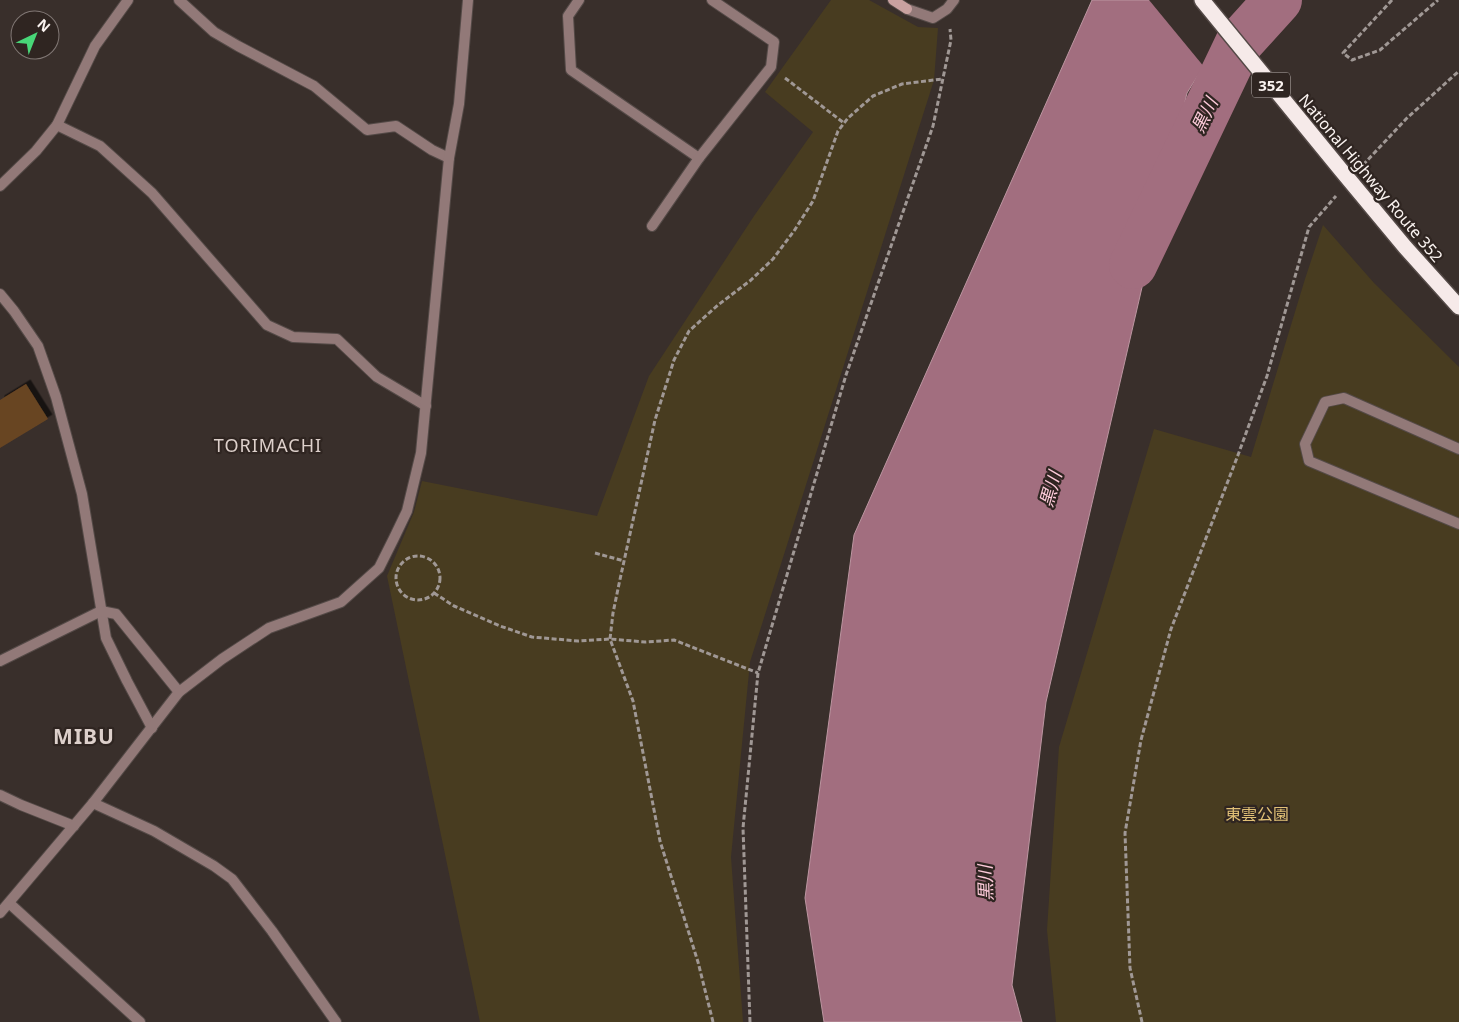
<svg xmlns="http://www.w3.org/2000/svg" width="1459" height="1022" font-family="'Noto Sans','Noto Sans JP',sans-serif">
  <defs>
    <filter id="shadow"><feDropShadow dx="4.5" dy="-4.5" stdDeviation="0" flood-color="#0009"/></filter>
  </defs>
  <rect width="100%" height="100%" fill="#392f2b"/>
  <g fill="#483c20">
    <polygon points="831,0 869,0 918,27 938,28 934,80 750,662 731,857 743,1022 480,1022 387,576 414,512 422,481 597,516 649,376 754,216 813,132 765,92"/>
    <polygon points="1323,225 1374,283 1459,367 1459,1022 1056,1022 1047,930 1059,747 1154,429 1251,457 1305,279"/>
  </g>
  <polygon fill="#a26e7f" stroke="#bc96a1" points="1092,0 1245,0 1187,93 1046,702 1012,985 1022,1022 824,1022 805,898 854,535"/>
  <polygon fill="#392f2b" points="1149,0 1247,0 1205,68"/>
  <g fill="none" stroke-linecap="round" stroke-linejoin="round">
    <polyline stroke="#a26e7f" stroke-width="48" points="1133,265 1239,43 1278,0"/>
  </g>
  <polygon fill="#684522" filter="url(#shadow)" points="26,384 48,419 0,448 0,400"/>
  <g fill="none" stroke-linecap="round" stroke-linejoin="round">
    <defs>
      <g id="lane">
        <polyline points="57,125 100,146 152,193 267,325 293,337 337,339 377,377 426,406"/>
        <polyline points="1459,449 1344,398 1325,402 1305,444 1309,461 1459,524"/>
      </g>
      <g id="street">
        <polyline points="179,0 214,32 238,46 314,86 367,130 396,126 432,150 449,158"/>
        <polyline points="579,0 568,16 571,70 699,158"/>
        <polyline points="907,9 933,18 947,9 954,0"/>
        <polyline points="0,186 36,151 57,125 95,46 128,0"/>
        <polyline points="652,226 699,158 771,67 774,42 712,0"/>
        <polyline points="0,294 14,311 38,346 56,397 82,494 106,638 127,681 152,728"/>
        <polyline points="0,661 101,611 116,614 179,692"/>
        <polyline points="0,795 21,805 74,826"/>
        <polyline points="93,803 154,831 214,866 232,879 272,931 336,1022"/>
        <polyline points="9,903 140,1022"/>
        <polyline points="0,913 93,803 179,692 222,659 269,628 341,602 379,568 394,538 407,511 421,453 449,158 459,104 468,0"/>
      </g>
      <polyline id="secondary" points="893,0 907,9"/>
      <polyline id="highway" points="1202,0 1341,170 1405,247 1459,307"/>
    </defs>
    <use href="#lane" stroke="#544a47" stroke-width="12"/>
    <use href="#street" stroke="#544a47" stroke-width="12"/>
    <use href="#secondary" stroke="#544a47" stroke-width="12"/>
    <use href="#highway" stroke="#544a47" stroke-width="18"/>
    <g stroke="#a09895" stroke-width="3" stroke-dasharray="5 2.5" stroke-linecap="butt">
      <polyline points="1392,0 1343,53 1352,60 1380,50 1438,0"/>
      <polyline points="785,78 844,123"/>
      <polyline points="1363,165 1406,119 1459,71"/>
      <polyline points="595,553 624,561"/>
      <circle cx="418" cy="578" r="22"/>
      <polyline points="434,593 454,606 500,626 532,637 578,641 610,639 645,642 674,640 758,673"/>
      <polyline points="713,1022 698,962 660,841 633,701 610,639 613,613 619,584 655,420 674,360 689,331 718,305 751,280 773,259 794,231 813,201 838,131 848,118 873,96 902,84 942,79"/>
      <polyline points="750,1022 743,828 758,673 846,375 933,126 951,40 950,29"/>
      <polyline points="1142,1022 1130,968 1125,833 1141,740 1171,629 1238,455 1267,376 1309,227 1336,196"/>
    </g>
    <use href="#lane" stroke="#927978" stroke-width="10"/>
    <use href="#street" stroke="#927978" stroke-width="10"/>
    <use href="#secondary" stroke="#c9a1a0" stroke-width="10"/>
    <use href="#highway" stroke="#f6eae9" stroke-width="15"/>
  </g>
  <g text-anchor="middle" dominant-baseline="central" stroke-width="4.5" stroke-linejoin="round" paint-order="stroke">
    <rect fill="#2f2521" stroke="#bdb5b2" stroke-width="1" x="1252" y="72.5" width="38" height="25" rx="4"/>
    <g font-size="15" font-weight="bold" fill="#faf3f0">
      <text x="1271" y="85">352</text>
    </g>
    <g font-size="16" fill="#faf3f0" stroke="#2f2521">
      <text transform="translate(1371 178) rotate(50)">National Highway Route 352</text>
    </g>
    <g font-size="16" fill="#e1c076" stroke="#2f2521">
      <text x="1257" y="814">東雲公園</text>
    </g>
    <g font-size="18" font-style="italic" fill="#fdcbda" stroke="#2f2521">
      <text transform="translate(1204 115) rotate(-64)">黒川</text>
      <text transform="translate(1050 489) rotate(-74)">黒川</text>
      <text transform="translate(985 883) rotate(-92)">黒川</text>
    </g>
    <g font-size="18" letter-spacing="1" fill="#ddd0cb" stroke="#2f2521">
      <text x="268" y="445">TORIMACHI</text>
    </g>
    <g font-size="21" font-weight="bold" letter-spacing="1" fill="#ddd0cb" stroke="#2f2521">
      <text x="84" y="736">MIBU</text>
    </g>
  </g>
  <g transform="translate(35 35) rotate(43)"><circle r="24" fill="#2f2521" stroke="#807774"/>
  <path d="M0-4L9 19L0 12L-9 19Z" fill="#48d778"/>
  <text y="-8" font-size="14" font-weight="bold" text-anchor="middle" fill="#faf3f0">N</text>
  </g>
</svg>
